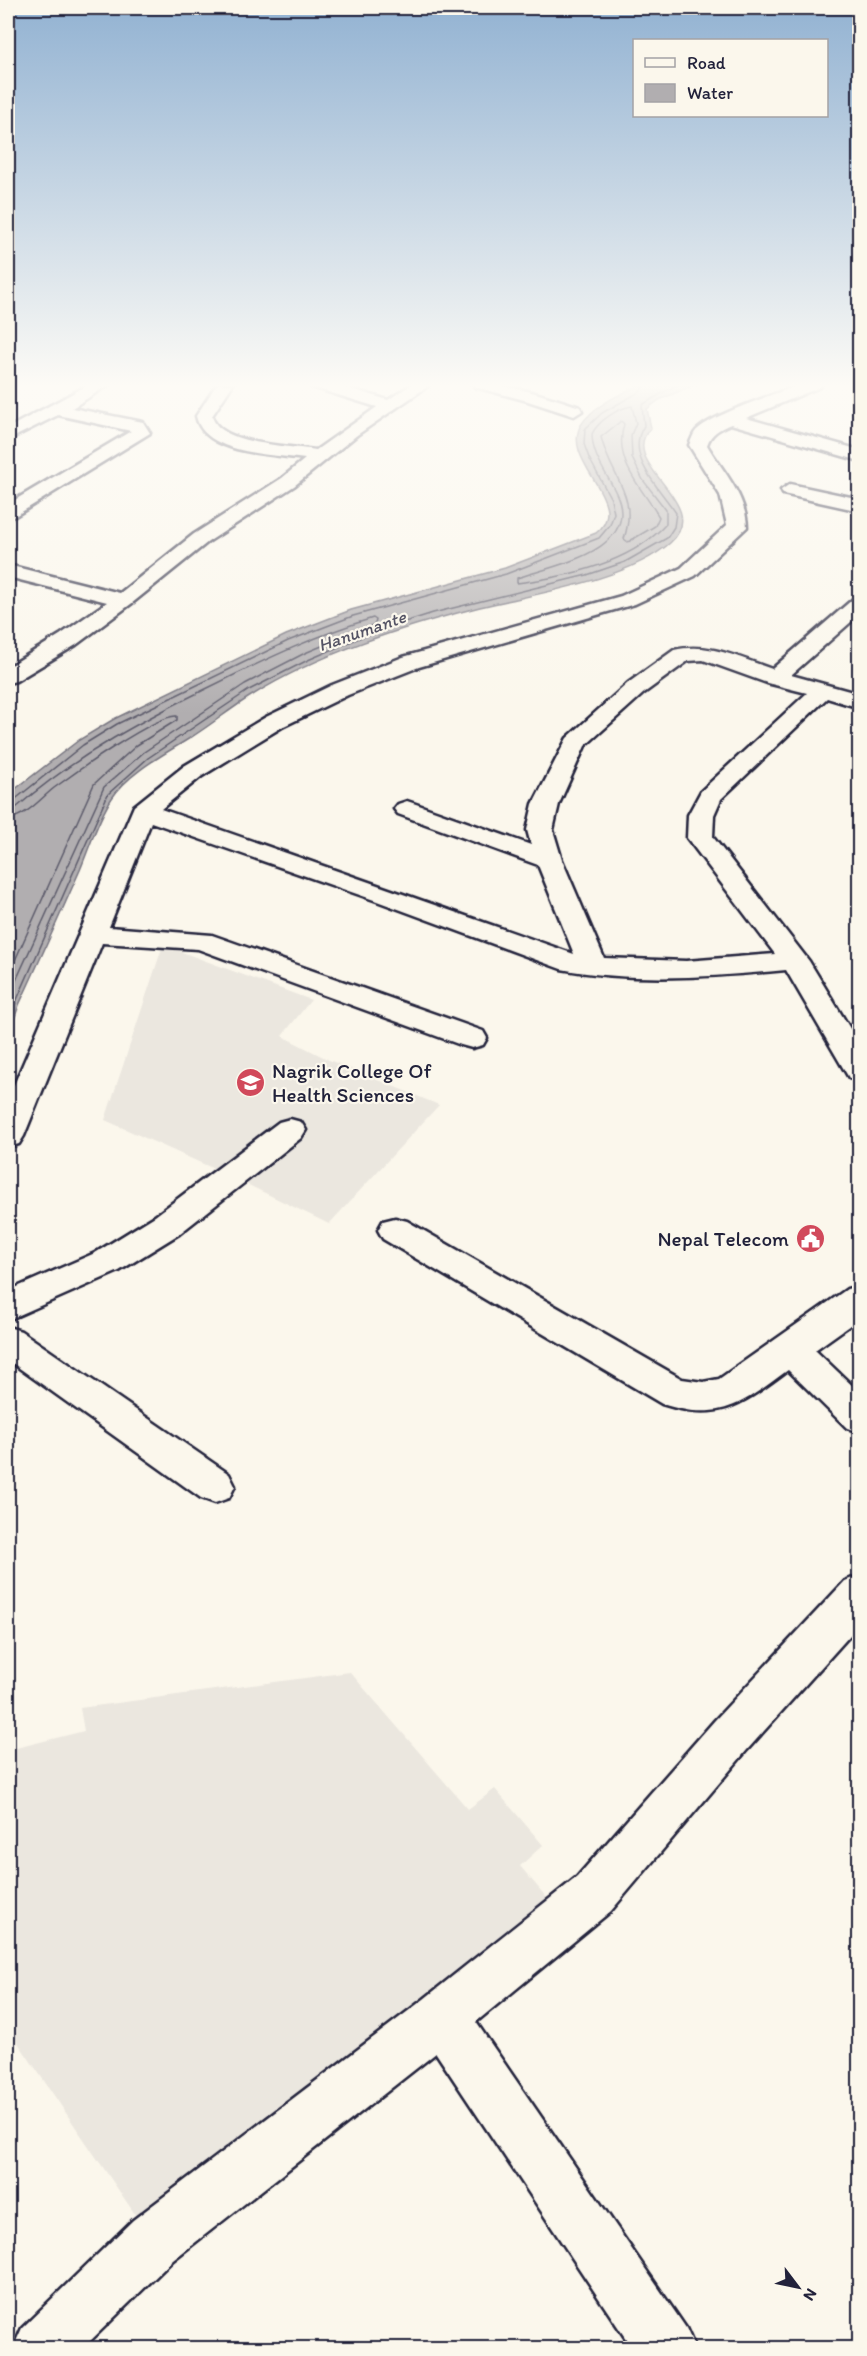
<svg xmlns="http://www.w3.org/2000/svg" width="867" height="2356" font-family="Itim,sans-serif">
  <rect width="100%" height="100%" fill="#fbf7ec"/>
  <filter id="ink" filterUnits="userSpaceOnUse"><feTurbulence type="fractalNoise" baseFrequency=".0167" numOctaves="2"/><feDisplacementMap in="SourceGraphic" scale="12" xChannelSelector="R" yChannelSelector="G"/><feConvolveMatrix kernelMatrix="1 2 1 2 8 2 1 2 1" color-interpolation-filters="sRGB"/></filter>
  <g filter="url(#ink)">
    <g fill="#ebe7df">
      <polygon points="163,945 311,1000 282,1036 329,1060 439,1105 329,1224 230,1176 105,1120"/>
      <polygon points="350,1672 468,1809 495,1789 543,1845 520,1866 547,1898 141,2223 8,2028 8,1750 84,1731 80,1708"/>
    </g>
    <path fill="#b1aeb0" stroke="#787681" stroke-width="1.5" d="M643,384H696L659,400L647,409L651,428C614,464 715,503 670,543C628,580 534,594 480,607C402,627 320,653 251,696C230,709 211,725 190,738C165,754 129,772 112,798C98,819 90,846 80,870C60,915 40,960 19,1005L8,1037V800L14,790L79,740L114,719L286,635L351,610L505,568L596,533C634,503 560,461 581,425C593,405 623,393 643,384Z"/>
    <g fill="none" stroke-linecap="round" stroke-linejoin="round">
      <g stroke="#5b5a6a" stroke-width="1.5">
        <path d="M632,406L636,423L631,435L632,458L643,480L666,510V524C631,563 567,577 517,583V578C555,565 643,550 616,493C607,473 592,457 592,434C598,421 618,408 632,406Z"/>
        <path d="M621,421L624,424C613,462 641,486 659,517L655,526L628,542L624,539C639,494 610,477 601,437Z"/>
        <polyline points="8,802 13,801 83,745 117,724 288,641 353,616 506,574 599,538 610,525 614,513 611,499 589,458 584,444 585,429 602,413 641,391 643,384"/>
        <path d="M8,810L17,807C78,754 146,718 218,683C268,658 319,634 373,618L376,620L375,624L305,653L245,684L144,752L104,787L8,998"/>
        <path d="M8,819C27,816 39,800 54,788C73,774 157,714 177,716V720L137,745L94,784L8,976"/>
        <path d="M8,1020L108,794L148,758L249,690L308,660L373,632L433,613L587,575L625,562L667,538L674,527L676,513C660,489 624,455 644,426L642,405L678,384"/>
      </g>
      <defs>
        <g id="minor">
          <polygon points="90,384 110,384 72,408 143,422 150,433 15,516 8,518 8,504 131,431 58,415 8,440 8,428"/>
          <path d="M217,384H233L212,416C219,445 290,446 316,450L377,407L312,387L310,384H335L388,400L412,384H431L357,435L294,486L208,542L131,604L76,645L16,681L8,683V667L60,635L107,602L8,577V565L120,593L194,534L282,478L305,459C273,454 204,455 196,416Z"/>
          <path d="M473,384C511,384 544,395 580,407L582,411L574,416L528,401L475,387Z"/>
          <path d="M800,384H822L820,387L746,418L860,450V461L731,424C719,429 711,433 707,445C723,472 746,495 747,527L695,576L635,604L419,667L348,695L282,727L202,776L161,809L574,954L538,865L398,814L394,809L398,804L407,801L416,804L531,845L527,830L533,804L567,738L628,683L674,650C709,642 739,658 772,669L853,599L860,597V614L791,675L860,694V708L827,698L721,799L714,815L713,837L809,961L860,1045V1081L849,1078L786,970C711,977 636,983 561,969L374,900L151,822L109,927L212,935L483,1031L487,1038L483,1045L472,1048L461,1045L198,949L102,943L24,1136L19,1144L8,1147V1099L134,806L184,766L266,717L332,685L403,657L621,596L681,568L727,525L720,495L689,445C692,439 693,433 698,429C716,413 774,395 800,384ZM703,660L767,683L807,693L701,791L688,815L687,838L775,954L686,961L604,958L562,860L553,830L559,804L585,746L644,693L688,661Z"/>
          <polygon points="790,484 860,499 860,511 783,494 781,490"/>
          <polygon points="290,1119 301,1122 306,1130 301,1138 179,1234 119,1271 8,1320 8,1291 95,1253 155,1216 279,1122"/>
          <path d="M395,1218L407,1221L682,1379L703,1382L719,1379L847,1289L860,1286V1318L815,1350L860,1393V1432L847,1428L788,1370C743,1403 721,1423 662,1404L383,1239L378,1230L383,1221Z"/>
          <polygon points="8,1327 21,1331 229,1474 235,1486 229,1498 215,1503 201,1498 8,1360"/>
          <polygon points="860,1575 860,1624 747,1750 611,1911 476,2022 686,2328 695,2348 632,2348 436,2053 173,2260 83,2348 13,2348 22,2328 133,2220 424,1999 577,1877 715,1720 845,1581"/>
        </g>
      </defs>
      <use href="#minor" stroke="#22223b" stroke-width="5"/>
      <use href="#minor" fill="#fbf7ec" fill-rule="evenodd"/>
    </g>
  </g>
  <linearGradient id="sky" x2="0" y2="1"><stop stop-color="#92b2d2"/><stop offset="0.54" stop-color="#fdfbf6"/><stop offset="1" stop-color="#fdfbf6" stop-opacity="0"/></linearGradient>
  <rect width="867" height="714" fill="url(#sky)"/>
  <defs>
    <symbol id="university-disc" viewBox="-11 -11 22 22"><circle r="9.5" fill="#d1495b" stroke="#fbf7ec"/><path d="M0-5L7-2L0 1L-7-2ZM-4 1L0 2.5L4 1V4Q0 6-4 4Z" fill="#fff"/></symbol>
    <symbol id="civic-disc" viewBox="-11 -11 22 22"><circle r="9.5" fill="#d1495b" stroke="#fbf7ec"/><path d="M-.6-6.5H3V-4.5H.6V-3L4-1V1h2V6H-6V1h2V-1L-.6-3ZM-1.2 2.5V6h2.4V2.5Z" fill="#fff"/></symbol>
  </defs>
  <g fill-rule="evenodd">
    <use href="#university-disc" x="234" y="1066" width="33" height="33"/>
    <use href="#civic-disc" x="794" y="1222" width="33" height="33"/>
  </g>
  <g text-anchor="middle" dominant-baseline="central" stroke-width="4.5" stroke-linejoin="round" paint-order="stroke">
    <g font-size="18" font-style="italic" fill="#545364" stroke="#fbf7ec">
      <text transform="translate(362 631) rotate(-19)">Hanumante</text>
    </g>
    <g font-size="21" fill="#22223b" stroke="#fbf7ec" text-anchor="start">
      <text x="272" y="1070">Nagrik College Of<tspan x="272" dy="24">Health Sciences</tspan></text>
      <text x="789" y="1238" text-anchor="end">Nepal Telecom</text>
    </g>
  </g>
  <rect width="867" height="2356" fill="none" stroke="#fbf7ec" stroke-width="30"/>
  <rect x="15" y="15" width="837" height="2326" fill="none" stroke="#22223b" stroke-width="2" filter="url(#ink)"/>
  <rect x="633" y="39" width="195" height="78" fill="#fbf7ec" stroke="#a4a2a5" stroke-width="1.5"/>
  <rect x="645" y="58" width="30" height="9" fill="#fbf7ec" stroke="#a4a2a5" stroke-width="1.5"/>
  <text x="687" y="69" font-size="18" fill="#22223b">Road</text>
  <rect x="645" y="84" width="30" height="18" fill="#b1aeb0" stroke="#a4a2a5" stroke-width="1.5"/>
  <text x="687" y="99" font-size="18" fill="#22223b">Water</text>
  <g transform="translate(798 2287) rotate(122)" stroke="#fbf7ec" stroke-width="4.5" paint-order="stroke">
  <path d="M0-4.5L10 22L0 15L-10 22Z" fill="#22223b"/>
  <text y="-9" font-size="16" font-weight="bold" text-anchor="middle" fill="#22223b">N</text>
  </g>
</svg>
